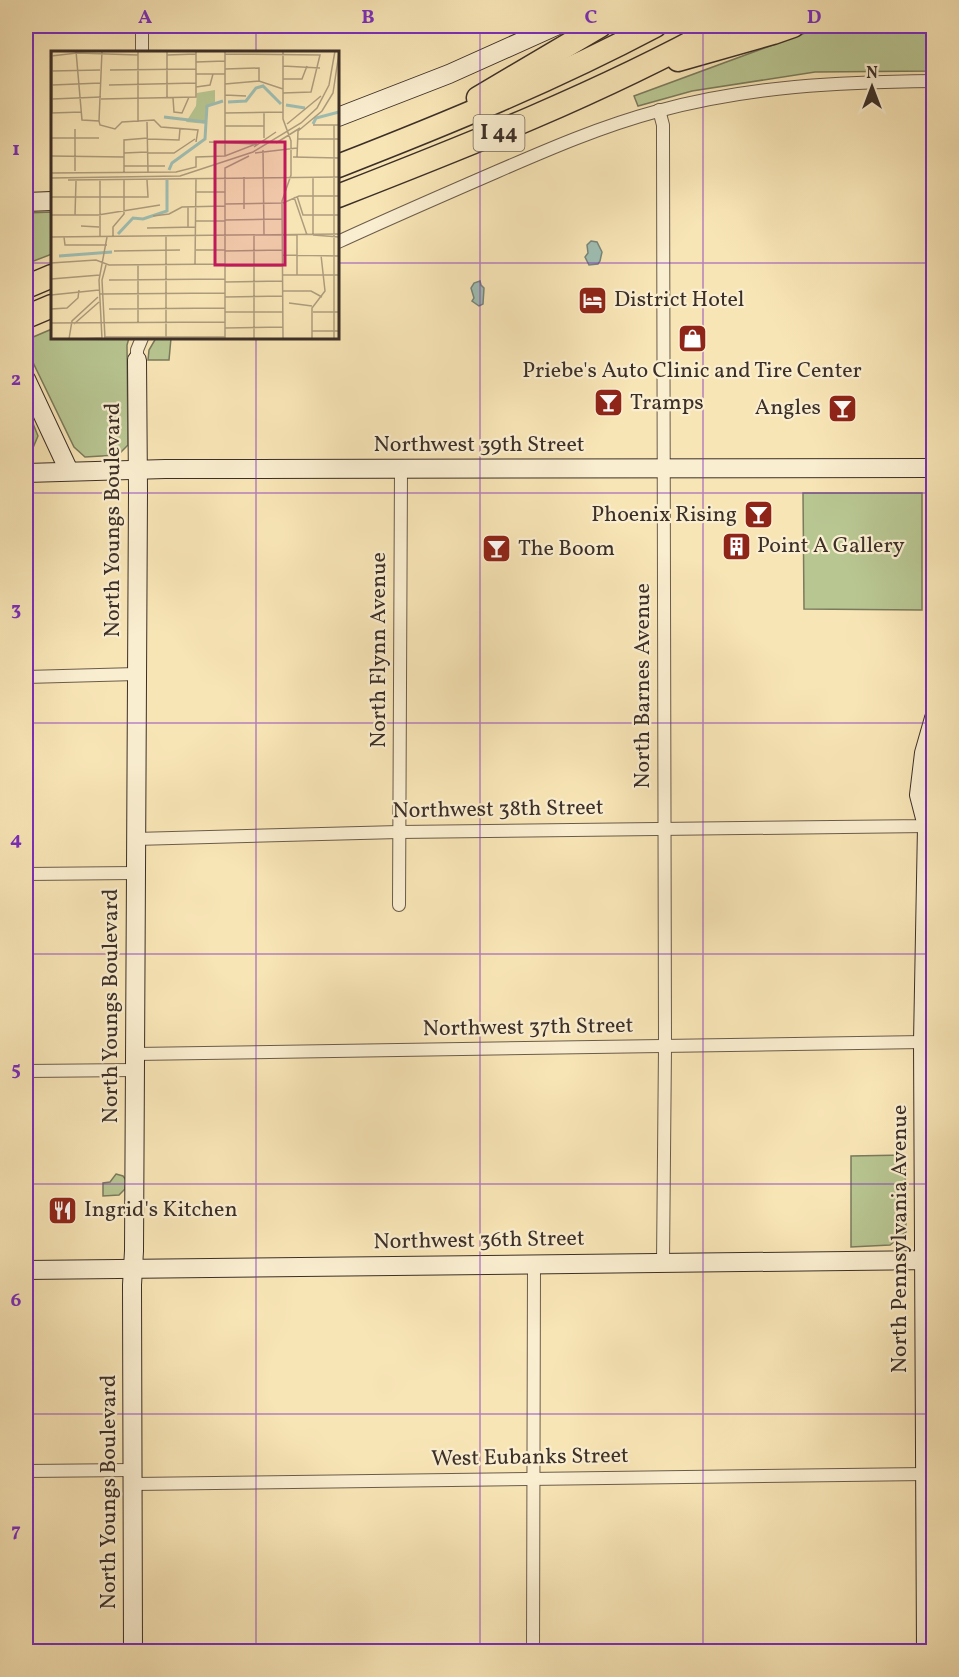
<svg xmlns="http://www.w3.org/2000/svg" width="959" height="1677" font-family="Vollkorn,serif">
  <rect width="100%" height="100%" fill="#f8e5b6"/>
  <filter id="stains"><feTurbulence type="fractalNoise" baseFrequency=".00333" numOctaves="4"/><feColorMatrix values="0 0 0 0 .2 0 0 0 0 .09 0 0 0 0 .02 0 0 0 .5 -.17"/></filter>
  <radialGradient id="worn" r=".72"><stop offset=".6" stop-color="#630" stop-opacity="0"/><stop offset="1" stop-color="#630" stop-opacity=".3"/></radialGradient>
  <g fill="#b8c692" stroke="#7a7a5c" stroke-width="1.5">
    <polygon points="824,26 933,26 933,71 815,72 692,91 638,106 634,96"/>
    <polygon points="52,212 52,254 26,264 26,213"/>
    <polygon points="52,329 52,338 129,338 127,345 128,445 118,455 85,457 74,447 26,348 26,340"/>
    <polygon points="156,338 171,338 169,360 148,360 149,350"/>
    <polygon points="26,406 38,436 32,450 26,455"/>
    <polygon points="803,493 922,493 922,610 804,609"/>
    <polygon points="905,1155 906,1232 890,1245 851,1247 851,1156"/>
    <polygon points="116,1174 123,1176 126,1180 125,1189 119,1195 103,1196 103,1183 110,1182"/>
  </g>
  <g fill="#9ebeb3" stroke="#77857b" stroke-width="1.5">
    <polygon points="591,241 597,242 602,252 600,261 598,264 589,265 585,257 588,253 587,245"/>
    <polygon points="480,281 481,285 484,288 483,304 479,306 472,301 474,298 471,288 474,283"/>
  </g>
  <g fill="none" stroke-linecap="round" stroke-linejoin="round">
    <defs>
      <g id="street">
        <polyline points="142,26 142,52"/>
        <polyline points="659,110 663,125 663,140 665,1047 663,1262"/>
        <path d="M338,242C390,218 443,195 496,172C549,149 602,126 658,111C749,86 840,82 934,81"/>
        <polyline points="137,360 137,350 142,338"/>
        <polyline points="26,677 136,674"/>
        <polyline points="135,839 399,832 927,826 932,823"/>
        <polyline points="26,874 135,873"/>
        <polyline points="399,905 401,469"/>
        <polyline points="135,1054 923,1042"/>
        <polyline points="26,1071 135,1070"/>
        <polyline points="26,1471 133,1470"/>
        <polyline points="133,1484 926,1474"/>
        <polyline points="533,1652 534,1264"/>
      </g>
      <g id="secondary">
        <polyline points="338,117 449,74 556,26"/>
        <polyline points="26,202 52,201"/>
        <polyline points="26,379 69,471"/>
        <polyline points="26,473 165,469 934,468"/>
        <polyline points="26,1270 934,1260"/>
        <polyline points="133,1652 132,1285 134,1251 138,491 137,360"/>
        <polyline points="926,1652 923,1042 927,826 919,795 924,753 934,718"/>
      </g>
      <g id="highway">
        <polyline points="678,60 773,33 793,26"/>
        <polyline points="478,98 600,26"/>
        <path d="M338,166C446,124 553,80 655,26"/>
        <path d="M338,196C469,145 598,94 722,26"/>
        <polyline points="26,287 52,276"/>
        <polyline points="26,317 52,306"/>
      </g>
    </defs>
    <use href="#street" stroke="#6b5c4b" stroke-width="14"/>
    <use href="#secondary" stroke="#3c2f27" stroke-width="20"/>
    <use href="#highway" stroke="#3c2f27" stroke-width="25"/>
    <use href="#street" stroke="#faeed0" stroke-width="12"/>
    <use href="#secondary" stroke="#faeed0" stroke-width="18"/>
    <use href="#highway" stroke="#f8e5b6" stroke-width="22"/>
  </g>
  <path fill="none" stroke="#7b2cbf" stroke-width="1.5" stroke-opacity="0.55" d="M256,26V52M480,26V1652M703,26V1652M26,263H52M338,263H934M256,338V1652M26,493H934M26,723H934M26,954H934M26,1184H934M26,1414H934"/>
  <defs>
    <symbol id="hotel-square" viewBox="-11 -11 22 22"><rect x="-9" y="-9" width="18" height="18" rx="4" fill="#8f2418" stroke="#faeed0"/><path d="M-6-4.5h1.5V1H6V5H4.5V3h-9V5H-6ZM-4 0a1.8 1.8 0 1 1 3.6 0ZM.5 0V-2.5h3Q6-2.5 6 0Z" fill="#fff"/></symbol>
    <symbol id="shop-square" viewBox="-11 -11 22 22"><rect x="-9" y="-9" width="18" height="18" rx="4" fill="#8f2418" stroke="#faeed0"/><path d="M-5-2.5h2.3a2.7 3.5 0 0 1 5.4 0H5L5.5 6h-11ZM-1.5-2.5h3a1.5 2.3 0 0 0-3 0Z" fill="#fff"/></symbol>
    <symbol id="bar-square" viewBox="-11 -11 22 22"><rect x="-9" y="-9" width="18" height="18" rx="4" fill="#8f2418" stroke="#faeed0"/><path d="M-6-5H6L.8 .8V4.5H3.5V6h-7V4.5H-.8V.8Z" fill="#fff"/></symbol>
    <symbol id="building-square" viewBox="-11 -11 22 22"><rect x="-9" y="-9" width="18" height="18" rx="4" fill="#8f2418" stroke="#faeed0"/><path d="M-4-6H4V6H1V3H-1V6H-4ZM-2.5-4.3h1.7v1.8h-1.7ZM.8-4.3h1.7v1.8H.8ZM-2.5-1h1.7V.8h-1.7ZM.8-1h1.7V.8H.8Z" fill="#fff"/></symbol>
    <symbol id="restaurant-square" viewBox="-11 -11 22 22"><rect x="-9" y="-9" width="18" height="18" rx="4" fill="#8f2418" stroke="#faeed0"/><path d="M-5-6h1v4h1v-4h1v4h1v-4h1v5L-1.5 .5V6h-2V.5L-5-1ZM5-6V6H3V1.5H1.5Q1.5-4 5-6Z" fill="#fff"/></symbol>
  </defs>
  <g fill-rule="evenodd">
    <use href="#hotel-square" x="576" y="284" width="33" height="33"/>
    <use href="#shop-square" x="676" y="322" width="33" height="33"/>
    <use href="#bar-square" x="592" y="386" width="33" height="33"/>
    <use href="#bar-square" x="826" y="392" width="33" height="33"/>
    <use href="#bar-square" x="742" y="498" width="33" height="33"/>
    <use href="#building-square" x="720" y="530" width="33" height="33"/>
    <use href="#bar-square" x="480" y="532" width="33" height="33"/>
    <use href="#restaurant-square" x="46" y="1194" width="33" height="33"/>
  </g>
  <g text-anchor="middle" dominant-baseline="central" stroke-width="4.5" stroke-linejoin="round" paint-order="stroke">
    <rect fill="#faeed0" stroke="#75685a" stroke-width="1.5" x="473.5" y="115" width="51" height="36" rx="4.5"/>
    <g font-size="21" font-weight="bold" fill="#3c2f27">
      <text x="499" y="133">I 44</text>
    </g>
    <g font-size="22" fill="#3c2f27" stroke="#faeed0" text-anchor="start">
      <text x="614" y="300">District Hotel</text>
      <text x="692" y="371" text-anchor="middle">Priebe's Auto Clinic and Tire Center</text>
      <text x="630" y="403">Tramps</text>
      <text x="821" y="408" text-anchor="end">Angles</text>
      <text x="737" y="515" text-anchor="end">Phoenix Rising</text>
      <text x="757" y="546">Point A Gallery</text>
      <text x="518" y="549">The Boom</text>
      <text x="84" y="1210">Ingrid's Kitchen</text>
    </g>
    <g font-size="22" fill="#3c2f27" stroke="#faeed0">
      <text x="479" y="445">Northwest 39th Street</text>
      <text transform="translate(113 520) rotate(-90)">North Youngs Boulevard</text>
      <text transform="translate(379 650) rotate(-90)">North Flynn Avenue</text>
      <text transform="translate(643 686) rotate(-90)">North Barnes Avenue</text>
      <text transform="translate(498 810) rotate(-1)">Northwest 38th Street</text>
      <text transform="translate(111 1006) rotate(-90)">North Youngs Boulevard</text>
      <text transform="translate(528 1028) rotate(-1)">Northwest 37th Street</text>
      <text transform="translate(900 1239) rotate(-90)">North Pennsylvania Avenue</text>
      <text transform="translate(479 1241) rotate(-1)">Northwest 36th Street</text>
      <text transform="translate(530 1458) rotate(-1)">West Eubanks Street</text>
      <text transform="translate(109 1492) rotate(-90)">North Youngs Boulevard</text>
    </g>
  </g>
  <g transform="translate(51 51)">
    <rect width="288" height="288" fill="#f8e5b6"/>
    <path d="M164,39V51L156,57V73L135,71L145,55L146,42Z" fill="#b8c692"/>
    <path fill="none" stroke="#9ebeb3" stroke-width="3" d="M177,51L195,50L205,37L212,35L230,53M235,54L254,57M113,66L155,71M262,73L265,67L288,61M118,119L121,112L154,88L156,55L172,50M67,183L82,167L92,168L116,160V129M8,205L61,201"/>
    <path fill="none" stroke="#ad9c7d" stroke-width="1.5" d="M1,0V62M25,0L31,69L48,70L49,74L64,78L71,71L103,69L110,76L147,79L145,91M87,0V71M116,0V47M174,0V105M174,3L269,4L260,41L232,42M116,4L145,3M0,5L26,2L87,4M145,11L174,10M232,15L269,17M174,18L208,17V30M59,19L145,18M1,20L49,19M145,23H174M232,28H251L256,15M174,33L208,30L232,38M1,34L50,32M58,34L145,32M145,36L159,34L162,23M174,44L195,45M122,47L123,61L131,62L138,46M1,48L50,46M50,48L145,46V0M0,62L31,61M174,62L232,61M48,70L51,0M96,71L97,121M236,73L270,45M262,74H288M283,74V288M174,75H213M24,78V120M0,87H24M24,87H48M213,87V61M97,88L128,89L129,78M246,88H288M158,91L206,93M225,92L249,77M203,96L225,81M212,99L213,184M73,102L96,101M96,102H123L144,88M204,102L246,97M0,105L73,106M242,106L288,107M246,106L247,80L271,60L282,42L288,2M73,115H114M0,122L125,121L145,116V106L174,105L205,93M73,122V89L97,87M0,127L129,125L202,101L250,72L266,57L278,34L284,0M17,129L288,126M145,141H174M246,145L252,164H288M0,146H97L96,129M243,146L256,184M174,153L232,152L248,145H288M193,158V126M0,164H47L109,154M24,164L25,130M102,165L118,163L131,156L174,155M174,169L231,168M145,170H174M30,175L48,176M96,177L145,176M137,177V156M262,184V126M262,184L288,186M0,186L288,183M13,186L14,194H56M49,186V129M62,186V176L73,163V129M145,199H174M63,200L129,199M174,200L231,199M232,204L288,205M0,212L45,209L58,214L174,213M144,214L145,127M174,215H232M232,224H288M246,224V184M0,228L49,224M58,229L174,228M174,231L232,230M232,240H260L271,246M48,243L174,242M0,244L48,239M174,246L232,245M238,252L261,255M0,258L16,257L27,247L28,239M58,258L174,257M174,261H232M262,261H288M0,272L174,271M87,272V214M23,273L48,251M174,277L232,276M261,280H288M53,286H174M115,286V185M54,287L51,229L55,214M18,288L21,270L47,246M28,288L51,287M51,288L48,229L56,186M174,288V117L198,105M203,288V184M232,288L231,150L240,124V90L232,68V0M261,288V257L274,240L270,204"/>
    <path fill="#c2185b" fill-opacity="0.15" stroke="#c2185b" stroke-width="3" d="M164,91H234V214H164Z"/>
    <rect width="288" height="288" fill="none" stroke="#3c2f27" stroke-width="3"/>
  </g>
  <rect width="959" height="1677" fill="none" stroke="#f8e5b6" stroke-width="66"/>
  <g transform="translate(872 87)" stroke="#faeed0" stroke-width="4.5" paint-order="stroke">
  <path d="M0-4.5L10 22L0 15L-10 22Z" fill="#3c2f27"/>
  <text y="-9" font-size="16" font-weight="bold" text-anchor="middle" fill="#3c2f27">N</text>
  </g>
  <rect x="33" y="33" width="893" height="1611" fill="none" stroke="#7b2cbf" stroke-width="2"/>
  <g font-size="20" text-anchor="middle" font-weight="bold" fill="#7b2cbf">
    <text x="145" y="23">A</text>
    <text x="368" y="23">B</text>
    <text x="591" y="23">C</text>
    <text x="814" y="23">D</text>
    <text x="16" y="155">1</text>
    <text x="16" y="385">2</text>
    <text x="16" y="615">3</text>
    <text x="16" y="845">4</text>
    <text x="16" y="1075">5</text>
    <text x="16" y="1306">6</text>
    <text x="16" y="1536">7</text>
  </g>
  <rect width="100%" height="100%" filter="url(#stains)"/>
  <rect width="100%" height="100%" fill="url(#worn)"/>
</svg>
